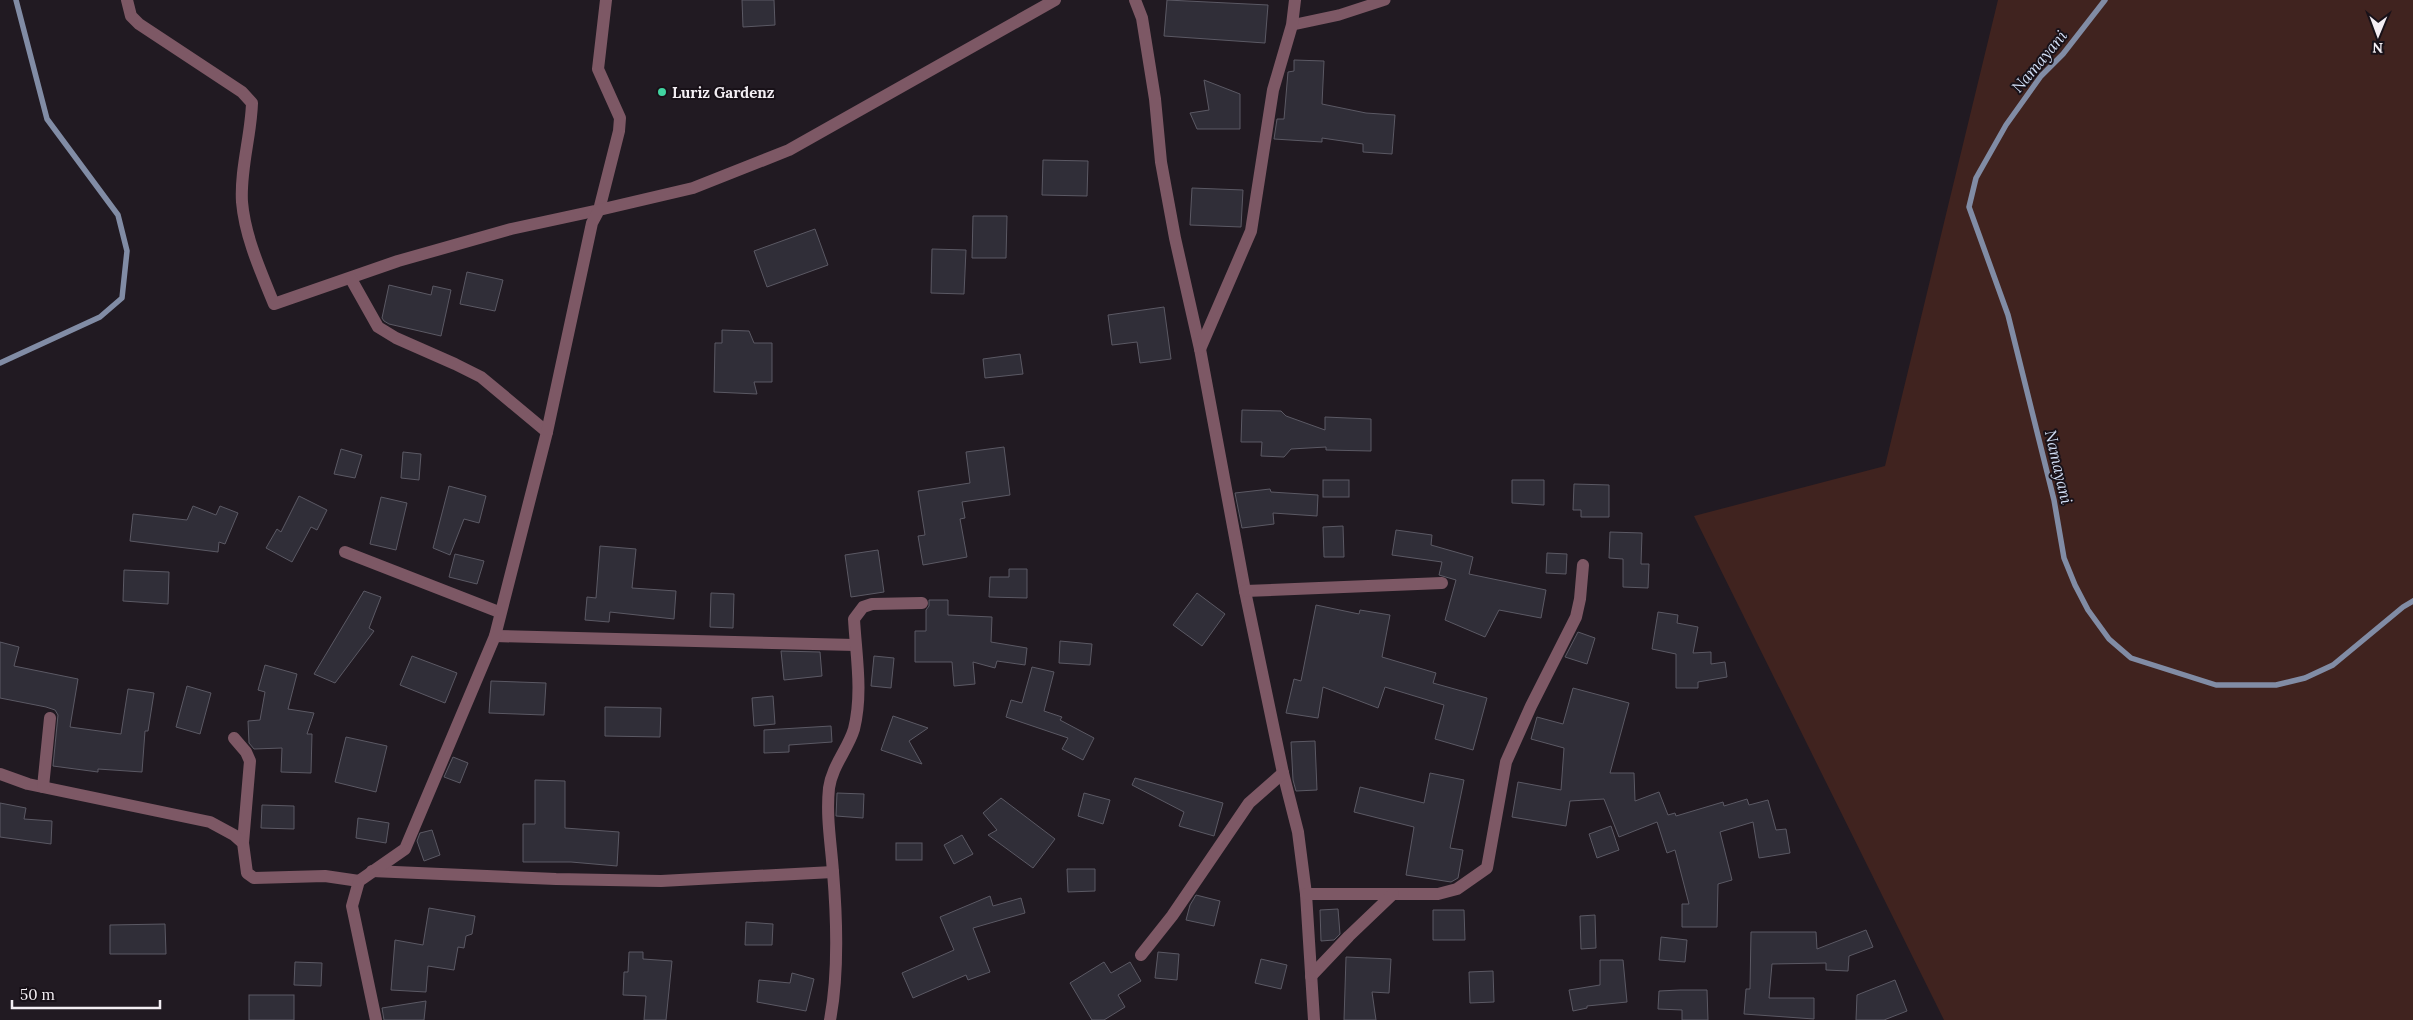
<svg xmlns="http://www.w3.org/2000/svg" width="2413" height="1020" font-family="Lora,serif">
  <rect width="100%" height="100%" fill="#211a22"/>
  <polygon fill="#40231f" points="1998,0 2413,0 2413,1020 1944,1020 1694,516 1885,466"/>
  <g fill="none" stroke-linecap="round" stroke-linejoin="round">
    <g stroke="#818ca5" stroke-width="5.5">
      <polyline points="2105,0 2063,54 2041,76 2006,125 1976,178 1969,207 2008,315 2054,500 2064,558 2075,585 2088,610 2109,639 2131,658 2216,685 2276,685 2305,678 2333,665 2403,607 2413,601"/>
      <polyline points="0,363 100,317 122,298 127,251 118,215 47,119 16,0"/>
    </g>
  </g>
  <g fill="#302e38" stroke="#5b5964">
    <polygon points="742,0 774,0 775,25 743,27"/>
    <polygon points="1167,0 1268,5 1265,43 1164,36"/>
    <polygon points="1294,60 1324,61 1322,104 1366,113 1395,115 1392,154 1363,152 1363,144 1322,138 1322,142 1274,139 1277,119 1284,119 1288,72 1294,71"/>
    <polygon points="1204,80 1240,94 1240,129 1197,129 1190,113 1209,110"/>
    <polygon points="1043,160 1088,161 1087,196 1042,195"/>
    <polygon points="1192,188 1243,190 1241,227 1190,225"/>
    <polygon points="973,216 1007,216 1006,258 972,258"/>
    <polygon points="815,229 828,265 767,287 754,251"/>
    <polygon points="932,249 966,250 964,294 931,293"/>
    <polygon points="467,272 503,280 495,311 460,304"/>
    <polygon points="389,285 431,295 433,286 451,290 441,336 389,324 384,321 382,318"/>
    <polygon points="1164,307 1171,359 1140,363 1137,342 1112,345 1108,315"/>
    <polygon points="722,330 749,331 754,343 772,343 772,382 754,382 757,394 714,392 715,343 722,343"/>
    <polygon points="1020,354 1023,374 985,378 983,359"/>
    <polygon points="1242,410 1281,411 1286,416 1325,430 1325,417 1371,419 1371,451 1326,450 1326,447 1291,449 1284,457 1261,456 1262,442 1241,442"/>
    <polygon points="1004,447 1010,495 962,502 965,518 960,519 967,557 923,565 918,536 925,535 918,491 970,483 966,452"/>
    <polygon points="341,449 362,455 355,478 334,474"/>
    <polygon points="403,452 421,454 419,480 401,478"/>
    <rect x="1323" y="480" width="26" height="17"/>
    <polygon points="1512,480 1544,480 1544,505 1512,503"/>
    <polygon points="1574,484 1609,485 1609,517 1581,517 1581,510 1573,510"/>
    <polygon points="449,486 486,496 479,523 464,519 450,555 433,548"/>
    <polygon points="1270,489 1271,492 1318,495 1317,516 1273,513 1274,524 1242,528 1235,493"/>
    <polygon points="299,496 327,510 317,530 311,527 292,562 266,548 277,529 281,532"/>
    <polygon points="381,497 407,503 396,550 370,544"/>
    <polygon points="193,506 216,515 220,506 238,513 225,544 219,542 218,552 130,541 133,514 187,520"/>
    <polygon points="1343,526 1344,557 1324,557 1323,527"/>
    <polygon points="1396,530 1432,535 1431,545 1473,557 1469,574 1546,590 1541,618 1499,610 1485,637 1445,620 1456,580 1439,575 1442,562 1392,555"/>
    <polygon points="1610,532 1642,533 1641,564 1649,564 1648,588 1623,587 1623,559 1609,558"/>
    <polygon points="600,546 636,549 632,588 676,591 674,619 610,612 609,622 585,620 587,597 596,598"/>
    <polygon points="878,550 884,592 851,597 845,555"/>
    <polygon points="1547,553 1567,554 1566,574 1546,573"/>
    <polygon points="455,554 484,561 477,584 449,577"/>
    <polygon points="1009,569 1027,569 1027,598 989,597 990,577 1009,577"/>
    <polygon points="124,570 169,572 168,604 123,601"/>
    <polygon points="364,591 381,597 369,628 374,631 335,683 314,674"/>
    <polygon points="711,593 734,594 733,628 710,627"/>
    <polygon points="1197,593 1225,614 1202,646 1173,625"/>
    <polygon points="929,600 948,600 948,615 992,617 991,642 1027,648 1025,665 997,661 995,668 973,662 975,684 954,686 952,662 915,662 915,631 926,631 926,610 929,606"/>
    <polygon points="1316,605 1359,614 1360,610 1390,615 1382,657 1436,673 1433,683 1487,698 1473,750 1435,739 1444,705 1385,687 1378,708 1323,687 1318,718 1286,713 1294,679 1301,681"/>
    <polygon points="1658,612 1678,615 1677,623 1698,627 1693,653 1711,652 1711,664 1725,662 1727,677 1698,682 1698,688 1676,688 1676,654 1652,649"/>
    <polygon points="1578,632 1595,638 1587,664 1565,657"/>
    <polygon points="1060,641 1092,644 1090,665 1059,663"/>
    <polygon points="0,642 19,647 14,666 78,679 70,727 121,734 128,689 154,693 148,731 145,731 142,772 98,769 98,772 53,766 58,715 55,710 46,707 0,698"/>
    <polygon points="781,651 820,652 822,676 784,680"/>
    <polygon points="412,656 457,673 445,703 400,685"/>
    <polygon points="874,656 894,658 891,688 871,686"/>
    <polygon points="265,665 297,674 288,709 314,713 307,734 312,734 311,773 281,772 282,748 254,749 249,743 248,721 260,720 265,692 258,690"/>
    <polygon points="1032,667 1054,672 1044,711 1062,717 1060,720 1094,738 1083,760 1062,749 1068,738 1006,717 1011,700 1022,703"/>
    <polygon points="491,681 546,683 544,715 489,713"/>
    <polygon points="187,686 211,693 200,734 176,727"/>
    <polygon points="1573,688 1629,703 1610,773 1634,773 1635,801 1659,792 1668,815 1675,813 1676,816 1723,802 1724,806 1747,799 1749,805 1768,800 1776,830 1786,829 1790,853 1759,858 1753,822 1720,832 1732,880 1718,884 1717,927 1682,927 1682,904 1689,904 1675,850 1667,853 1657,822 1619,837 1604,799 1570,801 1566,826 1512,817 1518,782 1561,790 1564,748 1531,739 1537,717 1563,724"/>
    <polygon points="773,696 775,724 754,726 752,698"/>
    <polygon points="605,707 661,708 660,737 605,736"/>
    <polygon points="893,716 928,728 909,741 922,764 881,750"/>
    <polygon points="831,726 832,742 789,745 789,752 764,753 764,730"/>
    <polygon points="346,737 387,746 376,792 335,782"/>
    <polygon points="1315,741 1317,790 1296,791 1293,780 1291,742"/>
    <polygon points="453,757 468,763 460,783 444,777"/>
    <polygon points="1430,773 1464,780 1450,848 1463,850 1458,878 1451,882 1406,875 1414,827 1354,812 1360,787 1424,803"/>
    <polygon points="1135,778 1223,803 1214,836 1179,826 1184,812 1132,785"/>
    <polygon points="535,780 565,781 565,828 619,832 617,866 571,862 523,862 523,824 535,824"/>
    <polygon points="837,793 864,794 863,818 836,816"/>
    <polygon points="1084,793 1110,800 1103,824 1078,816"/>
    <polygon points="1001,798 1055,839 1033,868 988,835 997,830 983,813"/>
    <polygon points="0,803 26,808 24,819 52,821 51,844 0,837"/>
    <polygon points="262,805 294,806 294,829 261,828"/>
    <polygon points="358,818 389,823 386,843 356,838"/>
    <polygon points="1611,826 1619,850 1597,858 1589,834"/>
    <polygon points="432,830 440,855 424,861 417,841 420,833"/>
    <polygon points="962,835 973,854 954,864 944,845"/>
    <rect x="896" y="843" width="26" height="17"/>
    <polygon points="1067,869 1095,869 1095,891 1068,892"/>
    <polygon points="1196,895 1220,901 1214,926 1186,920 1190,905"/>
    <polygon points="990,896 993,906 1021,898 1025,913 973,928 990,972 968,980 966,975 913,998 902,973 954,950 940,917"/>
    <polygon points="429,908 475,916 472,934 466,936 464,948 458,947 454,970 428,966 426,992 391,990 395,940 423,945"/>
    <polygon points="1338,909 1340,934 1334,940 1321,941 1320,910"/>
    <polygon points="1433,910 1464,910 1465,940 1433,940"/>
    <polygon points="1595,915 1596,948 1581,949 1580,916"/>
    <polygon points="746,922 773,924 772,945 745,945"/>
    <polygon points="165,924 166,954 110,954 110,925"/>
    <polygon points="1866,930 1873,947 1849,956 1848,971 1826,970 1826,963 1772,964 1769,998 1814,998 1814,1019 1744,1014 1746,989 1750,989 1751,932 1816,932 1817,949"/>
    <polygon points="1661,937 1687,940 1685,962 1659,960"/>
    <polygon points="629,952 643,952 643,959 672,961 666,1020 644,1020 646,996 623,995 624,972 628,972"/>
    <polygon points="1158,952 1179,954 1177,980 1155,978"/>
    <polygon points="1346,957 1391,959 1389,993 1372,992 1376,1020 1344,1020"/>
    <polygon points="1261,959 1287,965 1281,989 1255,983"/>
    <polygon points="1600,960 1623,960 1627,1002 1587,1006 1587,1008 1573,1011 1569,990 1600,985"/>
    <polygon points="295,962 322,963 321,986 294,985"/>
    <polygon points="1104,962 1111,973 1130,962 1141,981 1118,995 1125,1007 1104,1020 1092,1020 1070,983"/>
    <polygon points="1493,971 1494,1002 1470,1003 1469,972"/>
    <polygon points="792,973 814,979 806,1011 757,1002 759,980 790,983"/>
    <polygon points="1895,980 1907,1011 1884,1020 1856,1020 1857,995"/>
    <polygon points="1680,990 1707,990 1708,1020 1682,1020 1682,1010 1658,1009 1659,991"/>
    <rect x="249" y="995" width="45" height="25"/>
    <polygon points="426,1001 424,1020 384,1020 382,1008"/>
  </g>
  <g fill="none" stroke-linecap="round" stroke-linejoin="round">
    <polyline stroke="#7d5865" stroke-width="11" points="1292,25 1339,15 1385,0"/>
    <g stroke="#7d5865" stroke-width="12">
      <path d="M127,0L131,16L139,24L242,92L252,103C251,136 240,169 242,202C245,237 261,272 274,304L398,261L511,229L599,210L619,131L620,118L598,69L606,0"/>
      <polyline points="1135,0 1142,18 1155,99 1161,162 1175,238 1200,349 1245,591 1283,773 1298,832 1306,894 1314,1020"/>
      <polyline points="351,279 378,327 396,338 455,364 481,377 547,432"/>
      <polyline points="1200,349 1251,231 1273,90 1292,25 1295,0"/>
      <polyline points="345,552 499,612"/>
      <polyline points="1245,591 1442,583"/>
      <polyline points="495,636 855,645"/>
      <polyline points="234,738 246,752 250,761 243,843"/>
      <polyline points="0,774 28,784 210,822 234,835 243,843 247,873 254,878 325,876 359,881"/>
      <polyline points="43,787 50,718"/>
      <polyline points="372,871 556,879 661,881 833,872"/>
      <polyline points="1306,894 1438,894 1457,889 1487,868 1506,762 1531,706 1576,617 1580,599 1583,565"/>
      <polyline points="1141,955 1172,916 1249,803 1283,773"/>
      <polyline points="1311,976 1349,936 1393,894"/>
      <polyline points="376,1020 352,906 359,881 405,849 495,636 547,432 592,223 599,210 693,188 789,150 1055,0"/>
      <path d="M830,1020C839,973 837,920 833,872C831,843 826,817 829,788C832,766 848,749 854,729C863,693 856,655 854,619L863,607L872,604L922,603"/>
    </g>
  </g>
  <circle fill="#41d4a1" stroke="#181118" stroke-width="2" cx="662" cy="92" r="5"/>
  <g text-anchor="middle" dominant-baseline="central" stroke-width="4" stroke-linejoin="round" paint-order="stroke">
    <g font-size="15" font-weight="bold" fill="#f3eef3" stroke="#181118" text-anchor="start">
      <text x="672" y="92">Luriz Gardenz</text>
    </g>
    <g font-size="16" font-style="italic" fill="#d2dff6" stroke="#181118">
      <text transform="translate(2039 61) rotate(-50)">Namayani</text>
      <text transform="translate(2059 467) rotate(77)">Namayani</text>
    </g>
  </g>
  <g transform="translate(2378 35) rotate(181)" stroke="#181118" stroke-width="4" paint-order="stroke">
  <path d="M0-4L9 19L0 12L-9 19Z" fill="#f3eef3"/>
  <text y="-8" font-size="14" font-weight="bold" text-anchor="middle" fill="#f3eef3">N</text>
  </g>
  <path d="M12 1000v8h148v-8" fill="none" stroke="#f3eef3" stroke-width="2.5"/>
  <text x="20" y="1000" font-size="15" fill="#f3eef3" stroke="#181118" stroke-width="4" paint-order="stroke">50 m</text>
</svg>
